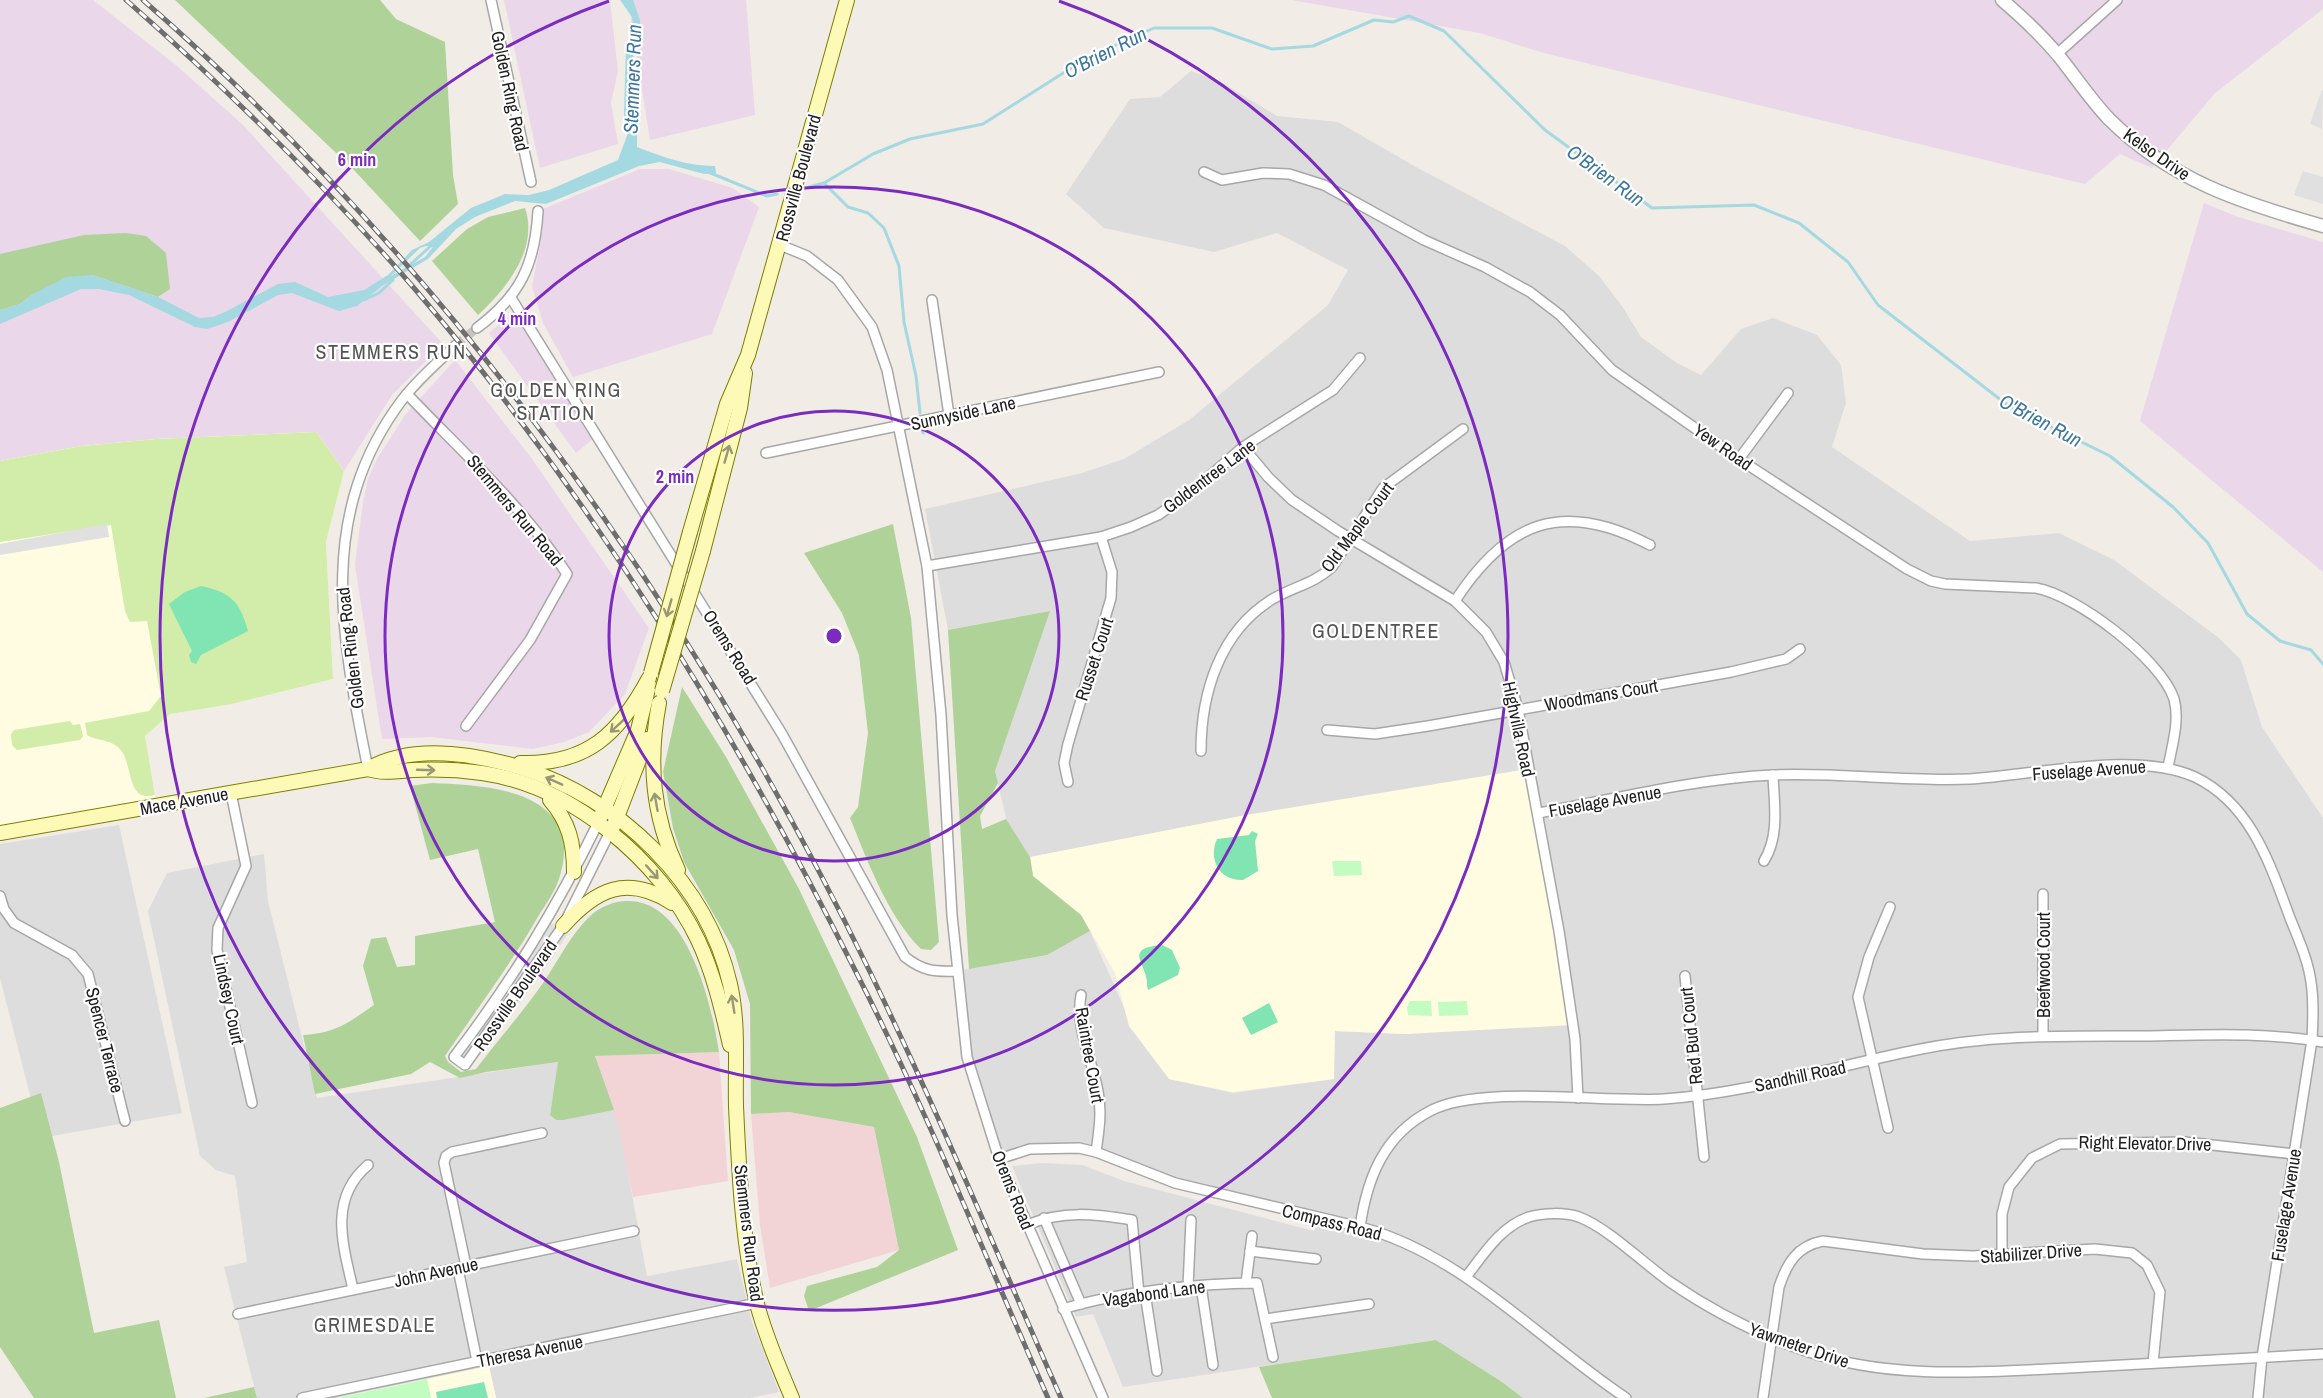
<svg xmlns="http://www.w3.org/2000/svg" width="2323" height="1398" font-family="'Archivo Narrow',sans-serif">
  <rect width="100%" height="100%" fill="#f1ece6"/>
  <g fill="#dedddd">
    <polygon points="1191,71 1221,82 1277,116 1338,122 1416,167 1565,246 1599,276 1622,306 1641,337 1677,363 1701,375 1741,329 1773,318 1817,335 1841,365 1846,403 1832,447 1970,541 2059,533 2114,560 2219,638 2241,660 2262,727 2323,818 2323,1398 1523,1398 1502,1382 1436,1340 1123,1387 1093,1314 1076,1317 1012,1166 1043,1163 1082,1165 1124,1181 1314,1231 1318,1217 1172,1182 1096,1152 1040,1148 999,1159 971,1074 957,971 1047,955 1090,931 1134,1030 1169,1079 1233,1093 1334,1079 1334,1031 1406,1034 1440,1031 1246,815 1030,857 1007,822 995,771 1049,611 948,630 925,509 1082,473 1124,459 1189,420 1328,305 1348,270 1277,233 1214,252 1104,228 1066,194 1130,99 1160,97"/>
    <polygon points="119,825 182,1113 41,1138 0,978 0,844"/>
    <polygon points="264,854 268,901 317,1098 559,1062 550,1114 556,1120 614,1110 620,1129 647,1276 737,1259 751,1319 779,1392 750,1398 496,1398 489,1366 336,1398 257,1398 224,1267 247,1262 235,1176 216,1170 200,1156 148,911 167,873"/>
  </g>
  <g fill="#f2d4d6">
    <polygon points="719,1052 728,1181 633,1197 619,1129 595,1056"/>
    <polygon points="789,1112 874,1127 899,1250 770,1288 760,1225 751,1114"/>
  </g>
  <g fill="#ead7e9">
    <polygon points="0,0 93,0 177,66 242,124 443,344 392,395 344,471 316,432 156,439 82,446 0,461"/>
    <polygon points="504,0 610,0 618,71 611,103 618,144 540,168"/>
    <polygon points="628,0 746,0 755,115 650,140"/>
    <polygon points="1292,0 2323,0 2323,9 2215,93 2152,168 2120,154 2085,184 1544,53 1480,33"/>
    <polygon points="640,169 669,169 733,188 759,207 712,334 573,377 543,323 532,286 541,240 543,209"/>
    <polygon points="2204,203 2238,217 2323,242 2323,572 2140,421"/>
    <polygon points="514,312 594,438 576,453 489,333"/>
    <polygon points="455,360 532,459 649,628 625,694 589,732 564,742 533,749 432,737 382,739 355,565 363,502 368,479 377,459 405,415"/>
  </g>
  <g fill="#fffce1">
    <polygon points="316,432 344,471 326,542 333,679 232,704 170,714 145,736 157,806 0,833 0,461 82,446 156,439"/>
    <polygon points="1528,769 1573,1025 1406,1034 1335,1031 1334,1079 1232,1092 1169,1079 1129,1026 1115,973 1081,915 1033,876 1030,857 1246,815"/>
    <polygon points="489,1366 496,1398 336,1398"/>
  </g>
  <g fill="#d1eda9">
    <path d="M316,432L344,471L326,542L333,679L232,704L170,714L145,736L155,795C124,803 135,762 118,747C108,739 97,741 87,735L85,723L149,711L161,696L147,621L130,622L125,611L111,525L0,542V461L82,446L156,439Z"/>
    <polygon points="70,721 73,725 80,724 83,736 80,740 17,750 12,745 11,734 14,730"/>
  </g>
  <g fill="#afd298">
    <polygon points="175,0 380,0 396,19 445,42 453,175 458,204 420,241 353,169"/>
    <path d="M525,208C539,249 506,289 478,315L432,261L467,229L488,217Z"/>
    <polygon points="126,233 146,236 166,253 170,289 158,297 92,275 33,294 20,304 0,310 0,254 84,235"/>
    <path d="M893,524L911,618L939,942L931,950L921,949C887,915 868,862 850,818L858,807L868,733L859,655L842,613L804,553Z"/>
    <polygon points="1050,611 995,771 998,783 980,816 982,829 1006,819 1030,857 1033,876 1081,915 1090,931 1047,955 969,969 948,630"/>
    <polygon points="682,687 726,757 799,889 917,1137 958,1250 809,1311 804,1296 807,1286 877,1267 899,1250 874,1127 789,1112 751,1114 750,1004 734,950 684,862 673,828 663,772"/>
    <path d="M432,783C471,785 541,786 560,829C567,844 564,864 559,879C555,891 546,904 539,915C511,964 477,1009 445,1056L448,1062L461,1072L476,1069C498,1040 522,1013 543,983C558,961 571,934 590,916C600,907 614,901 627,901C688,899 712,1006 719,1052L595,1056L614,1110L563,1120H556L550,1115L558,1062L486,1072L460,1078L430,1062L411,1074L315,1094L303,1035C336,1033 348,1023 374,1005L363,966L371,939L386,937L397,967L415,965V936L495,922L478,849L430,860L410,786Z"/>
    <polygon points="41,1093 59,1162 94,1333 159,1320 176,1398 34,1398 0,1347 0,1108"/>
    <polygon points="1436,1340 1502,1382 1523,1398 1272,1398 1259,1367"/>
    <polygon points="254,1387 257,1398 204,1398"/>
  </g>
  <g fill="#c2fcc1">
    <polygon points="1332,861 1361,861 1362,875 1334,876"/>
    <polygon points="1410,1001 1431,1001 1432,1016 1408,1015 1407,1007"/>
    <polygon points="1467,1001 1468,1015 1439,1016 1438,1002"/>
    <polygon points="427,1379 431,1398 337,1398 414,1382"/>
  </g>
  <g fill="#80e4b3">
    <path d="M201,586C231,592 240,602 248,631L201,655L196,664L191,662L189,655L192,651L169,604L185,592Z"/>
    <path d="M1252,831L1258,834L1255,841L1258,871L1243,880C1219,881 1208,859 1217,839L1249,835Z"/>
    <path d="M1162,945L1172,950L1180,968L1178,975L1148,990C1147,987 1147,984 1147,981C1145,962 1124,948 1162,945Z"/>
    <polygon points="1269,1003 1278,1022 1251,1035 1242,1018"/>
    <polygon points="484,1382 488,1398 437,1398 436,1392"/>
  </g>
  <g fill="#e0e0e0">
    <polygon points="2322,90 2323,91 2322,129 2310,124"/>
    <polygon points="2303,171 2323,177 2323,204 2294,195"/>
    <polygon points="107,524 109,537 0,555 0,544"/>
    <polygon points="543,918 568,933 552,959 467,1071 450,1058 482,1015"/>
  </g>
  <path fill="#a4d9e1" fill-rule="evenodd" d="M620,0H633L640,20V29L632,43L637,92V147C663,157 687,166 715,166L716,173L704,174L660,162L639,166L546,204L515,201L475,217L456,229L428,259L382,286L357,306L339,311L292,293L278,295L228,322L207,329L195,327L129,295L99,289H81L0,324V310L20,304L33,294L66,277L92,275L158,297L199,318L213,317L225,312L278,284L295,282L328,297L364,290L388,275L412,250L429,242L471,208L505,194L529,195L549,190L618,160L628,133L624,114L626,46L633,24L632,17ZM426,246L433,247L425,257L391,276L420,248Z"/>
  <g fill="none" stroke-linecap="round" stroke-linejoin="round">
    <g stroke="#a4d9e1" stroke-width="3">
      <polyline points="708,172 767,196 777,194"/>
      <polyline points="825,184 848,207 868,213 884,228 899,266 904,322 916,376 920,413"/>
      <polyline points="809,187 824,183 873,154 910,139 983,124 1087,58 1154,28 1212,28 1272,49 1313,46 1374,20 1393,22 1409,16 1444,31 1545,130 1652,208 1754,205 1799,223 1848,262 1878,305 2010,407 2110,456 2173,507 2208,543 2247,614 2280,641 2311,650 2323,664"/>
      <polyline points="402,272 433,244"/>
      <polyline points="364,300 379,293 393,280"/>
      <polyline points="922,428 923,433"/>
    </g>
    <polyline stroke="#c7c3be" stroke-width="9" stroke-dasharray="9 4.5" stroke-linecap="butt" points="456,345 477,328"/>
    <defs>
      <g id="minor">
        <polyline points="491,0 531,182"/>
        <polyline points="2057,54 2117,0"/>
        <path d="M1204,172L1222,180L1263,173L1289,174L1324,185L1424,240L1485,267L1530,292L1560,315L1612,370L1739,459L1907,569L1931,581L1945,584L2036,588C2076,595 2161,659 2174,699C2180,720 2172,746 2168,767"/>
        <polyline points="780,245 807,256 838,280 872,327 887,370 927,566 941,715 952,915 967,1057 999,1159 1103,1398"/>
        <path d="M511,298L782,734L905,957C923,971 934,972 957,971"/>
        <polyline points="932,300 949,415"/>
        <path d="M477,328C520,296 535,265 538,211"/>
        <path d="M407,394C462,452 523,506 567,574L530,640L466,726"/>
        <polyline points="1243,447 1268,477 1292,500 1338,531 1455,601 1486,632 1504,662 1518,709 1559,931 1575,1039 1578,1098"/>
        <polyline points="766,453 1159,372"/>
        <polyline points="1739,459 1788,393"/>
        <polyline points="927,566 1101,537 1131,527 1158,515 1194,490 1243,447 1333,390 1360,358"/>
        <path d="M1455,601C1507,521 1563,499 1650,545"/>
        <polyline points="1327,730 1375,734 1428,726 1731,672 1786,659 1800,649"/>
        <path d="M1201,751C1201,693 1220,632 1271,600C1292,587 1314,584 1332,567L1383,488L1463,429"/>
        <path d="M368,769C342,639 315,516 402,400C417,380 437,363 456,345"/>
        <polyline points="1068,782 1064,763 1068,744 1111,598 1112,572 1101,537"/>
        <polyline points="231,793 246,866 218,928 217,950 252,1103"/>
        <path d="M1538,813C1615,799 1693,779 1772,775C1838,772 1904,782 1970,779C2036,775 2136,750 2195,777C2251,804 2270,864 2290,918C2298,938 2308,960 2311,982C2314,1001 2313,1020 2312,1040L2262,1357L2258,1398"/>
        <path d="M598,823C556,909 512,981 454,1057L465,1065L563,926L610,832"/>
        <path d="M1764,861C1780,835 1774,804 1773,775"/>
        <polyline points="2043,894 2043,1036"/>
        <polyline points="0,896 4,909 14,923 72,955 88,974 125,1121"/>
        <polyline points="1685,976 1704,1157"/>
        <path d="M1081,995C1075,1028 1092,1059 1098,1091C1102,1112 1099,1131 1096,1152"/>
        <polyline points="1888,1128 1858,997 1869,957 1890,907"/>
        <path d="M999,1159L1030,1149L1079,1148L1096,1152L1175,1183L1360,1227C1461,1253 1540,1341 1626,1398"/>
        <polyline points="1044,1218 1081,1304"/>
        <path d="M1027,1225C1063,1210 1094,1214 1132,1220L1139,1294"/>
        <path d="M1360,1227C1367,1178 1384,1135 1430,1111C1480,1084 1603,1103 1664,1099C1749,1093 1832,1067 1916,1050C1992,1034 2068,1036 2145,1036C2205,1035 2264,1032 2323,1042"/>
        <polyline points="1250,1251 1316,1259"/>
        <polyline points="2002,1254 2002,1214 2009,1187 2032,1158 2060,1144 2185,1142 2294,1154"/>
        <polyline points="466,1266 444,1163 446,1156 452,1152 542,1133"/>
        <polyline points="458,1269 477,1361"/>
        <path d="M1466,1277C1483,1255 1501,1226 1529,1217C1543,1213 1564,1212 1579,1217C1608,1228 1643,1263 1670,1282C1712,1311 1757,1334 1806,1351C1888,1380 1982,1372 2068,1368C2153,1364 2238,1358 2323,1354"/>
        <polyline points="1246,1283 1252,1236"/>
        <polyline points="1201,1286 1213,1365"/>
        <polyline points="1188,1287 1191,1220"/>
        <path d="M353,1289C343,1245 328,1199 368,1165"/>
        <polyline points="1145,1293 1157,1371"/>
        <path d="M1063,1309C1118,1292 1199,1283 1257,1283L1273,1357"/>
        <polyline points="238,1314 634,1231"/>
        <polyline points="1265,1319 1369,1304"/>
        <polyline points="302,1398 757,1303"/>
        <path d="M1763,1398L1779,1287C1787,1263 1797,1246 1823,1241L1923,1254L1973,1256L2095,1249L2132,1253L2147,1265L2160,1292L2153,1363"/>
      </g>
      <path id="tertiary" d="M2002,0C2022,17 2041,35 2058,55C2075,76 2090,99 2109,119C2170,180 2242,203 2323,226"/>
      <g id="secondary">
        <polyline points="690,532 727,404 748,355 847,0"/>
        <polyline points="703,551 740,408 745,373"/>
        <path d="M659,703C648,761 652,815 678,870"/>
        <path d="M520,763C587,765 619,734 649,678"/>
        <path d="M368,769C383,774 398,771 413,770C435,769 460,770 482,773C572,786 660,860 698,940C714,974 722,1010 730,1045"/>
        <path d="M550,800C569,822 574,843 574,872"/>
        <polyline points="601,816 638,730 649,685"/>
        <polyline points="614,825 647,739"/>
        <path d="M0,833L368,769C413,743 475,754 522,768C620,799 707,883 730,984C739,1024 735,1066 736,1106C739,1171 742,1241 757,1304C766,1337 779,1367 792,1398"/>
        <path d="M563,926C596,889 627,874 672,903"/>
      </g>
    </defs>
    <use href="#minor" stroke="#a7a7a7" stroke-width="12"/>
    <use href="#tertiary" stroke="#a7a7a7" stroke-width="15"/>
    <use href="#secondary" stroke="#7d7e00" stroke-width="16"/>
    <use href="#minor" stroke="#fff" stroke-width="9"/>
    <use href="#tertiary" stroke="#fff" stroke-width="12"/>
    <use href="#secondary" stroke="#fdfab8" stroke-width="14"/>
    <defs>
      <g id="rail">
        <path d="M126,0C228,90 325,185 414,288C591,495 734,730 856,972C927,1111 985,1256 1048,1398"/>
        <path d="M143,0C450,268 692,607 870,972C938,1112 998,1256 1061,1398"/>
      </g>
    </defs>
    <use href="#rail" stroke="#6e6e6e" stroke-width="5"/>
    <use href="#rail" stroke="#fff" stroke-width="3" stroke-dasharray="9" stroke-linecap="butt"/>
    <defs>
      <g id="secondary-bridge">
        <polyline points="651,673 690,532"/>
        <polyline points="662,691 703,551"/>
      </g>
    </defs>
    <use href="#secondary-bridge" stroke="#7d7e00" stroke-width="16" stroke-linecap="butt"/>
    <use href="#secondary-bridge" stroke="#fdfab8" stroke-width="14"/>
  </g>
  <defs><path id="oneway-shaft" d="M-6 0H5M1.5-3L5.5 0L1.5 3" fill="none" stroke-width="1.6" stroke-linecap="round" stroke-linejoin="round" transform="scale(1.5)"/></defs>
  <g stroke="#9a9874">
    <use href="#oneway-shaft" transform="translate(727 454) rotate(-74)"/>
    <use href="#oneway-shaft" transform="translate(669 608) rotate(106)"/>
    <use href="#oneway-shaft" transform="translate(617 726) rotate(137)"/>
    <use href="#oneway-shaft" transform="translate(426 770) rotate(2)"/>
    <use href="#oneway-shaft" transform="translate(554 781) rotate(-156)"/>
    <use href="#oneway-shaft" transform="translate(656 802) rotate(-100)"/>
    <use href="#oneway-shaft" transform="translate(652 872) rotate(48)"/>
    <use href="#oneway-shaft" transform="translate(733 1004) rotate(-99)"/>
  </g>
  <g fill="none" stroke="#7b2cbf" stroke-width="3">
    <circle cx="834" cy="636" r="225"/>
    <circle cx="834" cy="636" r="449"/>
    <path d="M1059 1A674 674 0 1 1 609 1"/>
  </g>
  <g text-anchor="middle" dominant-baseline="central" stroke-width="4.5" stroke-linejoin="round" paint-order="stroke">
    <g font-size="18" fill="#202020" stroke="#fff">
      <text transform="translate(510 91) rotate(78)">Golden Ring Road</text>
      <text transform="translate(2157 154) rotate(35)">Kelso Drive</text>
      <text transform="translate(798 178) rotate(-75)">Rossville Boulevard</text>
      <text transform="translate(963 413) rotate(-12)">Sunnyside Lane</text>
      <text transform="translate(1723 447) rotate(35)">Yew Road</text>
      <text transform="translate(1209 476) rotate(-37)">Goldentree Lane</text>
      <text transform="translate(515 510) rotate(50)">Stemmers Run Road</text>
      <text transform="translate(1357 527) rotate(-53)">Old Maple Court</text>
      <text transform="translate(730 647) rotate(58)">Orems Road</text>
      <text transform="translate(350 648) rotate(-97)">Golden Ring Road</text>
      <text transform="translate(1094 659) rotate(-72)">Russet Court</text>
      <text transform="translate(1601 695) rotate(-10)">Woodmans Court</text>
      <text transform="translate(1519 729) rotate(78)">Highvilla Road</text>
      <text transform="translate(2089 770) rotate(-4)">Fuselage Avenue</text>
      <text transform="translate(184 801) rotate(-10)">Mace Avenue</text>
      <text transform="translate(1605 801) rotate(-10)">Fuselage Avenue</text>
      <text transform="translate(2043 965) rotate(-90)">Beefwood Court</text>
      <text transform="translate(515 995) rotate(-55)">Rossville Boulevard</text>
      <text transform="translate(229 999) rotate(78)">Lindsey Court</text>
      <text transform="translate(1691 1036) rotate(-96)">Red Bud Court</text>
      <text transform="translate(105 1040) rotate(76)">Spencer Terrace</text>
      <text transform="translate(1090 1055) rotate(80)">Raintree Court</text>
      <text transform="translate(1800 1076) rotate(-12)">Sandhill Road</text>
      <text transform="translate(2145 1143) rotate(1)">Right Elevator Drive</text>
      <text transform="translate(1013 1190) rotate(68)">Orems Road</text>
      <text transform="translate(2286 1205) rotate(-81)">Fuselage Avenue</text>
      <text transform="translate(1332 1222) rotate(14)">Compass Road</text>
      <text transform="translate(749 1233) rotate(83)">Stemmers Run Road</text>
      <text transform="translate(2031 1253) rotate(-4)">Stabilizer Drive</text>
      <text transform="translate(436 1272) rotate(-12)">John Avenue</text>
      <text transform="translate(1154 1293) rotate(-8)">Vagabond Lane</text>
      <text transform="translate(1799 1345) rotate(19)">Yawmeter Drive</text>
      <text transform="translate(530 1351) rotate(-11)">Theresa Avenue</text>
    </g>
    <g font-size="20" font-style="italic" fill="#3e779d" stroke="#fff">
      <text transform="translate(1105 52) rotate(-27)">O'Brien Run</text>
      <text transform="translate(632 79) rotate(-88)">Stemmers Run</text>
      <text transform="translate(1606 175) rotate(36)">O'Brien Run</text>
      <text transform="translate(2041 420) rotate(28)">O'Brien Run</text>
    </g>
    <g font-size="20" letter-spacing="1.5" fill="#535353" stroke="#fff">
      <text x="391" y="351">STEMMERS RUN</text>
      <text x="556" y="389">GOLDEN RING<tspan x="556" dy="23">STATION</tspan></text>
      <text x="1376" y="630">GOLDENTREE</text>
      <text x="375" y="1324">GRIMESDALE</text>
    </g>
  </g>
  <circle cx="834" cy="636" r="9" fill="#7b2cbf" stroke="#fff" stroke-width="3"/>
  <g font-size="18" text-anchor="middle" font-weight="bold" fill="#7b2cbf" stroke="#fff" stroke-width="4.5" stroke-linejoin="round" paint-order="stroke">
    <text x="357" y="166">6 min</text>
    <text x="517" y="325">4 min</text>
    <text x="675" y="483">2 min</text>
  </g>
</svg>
